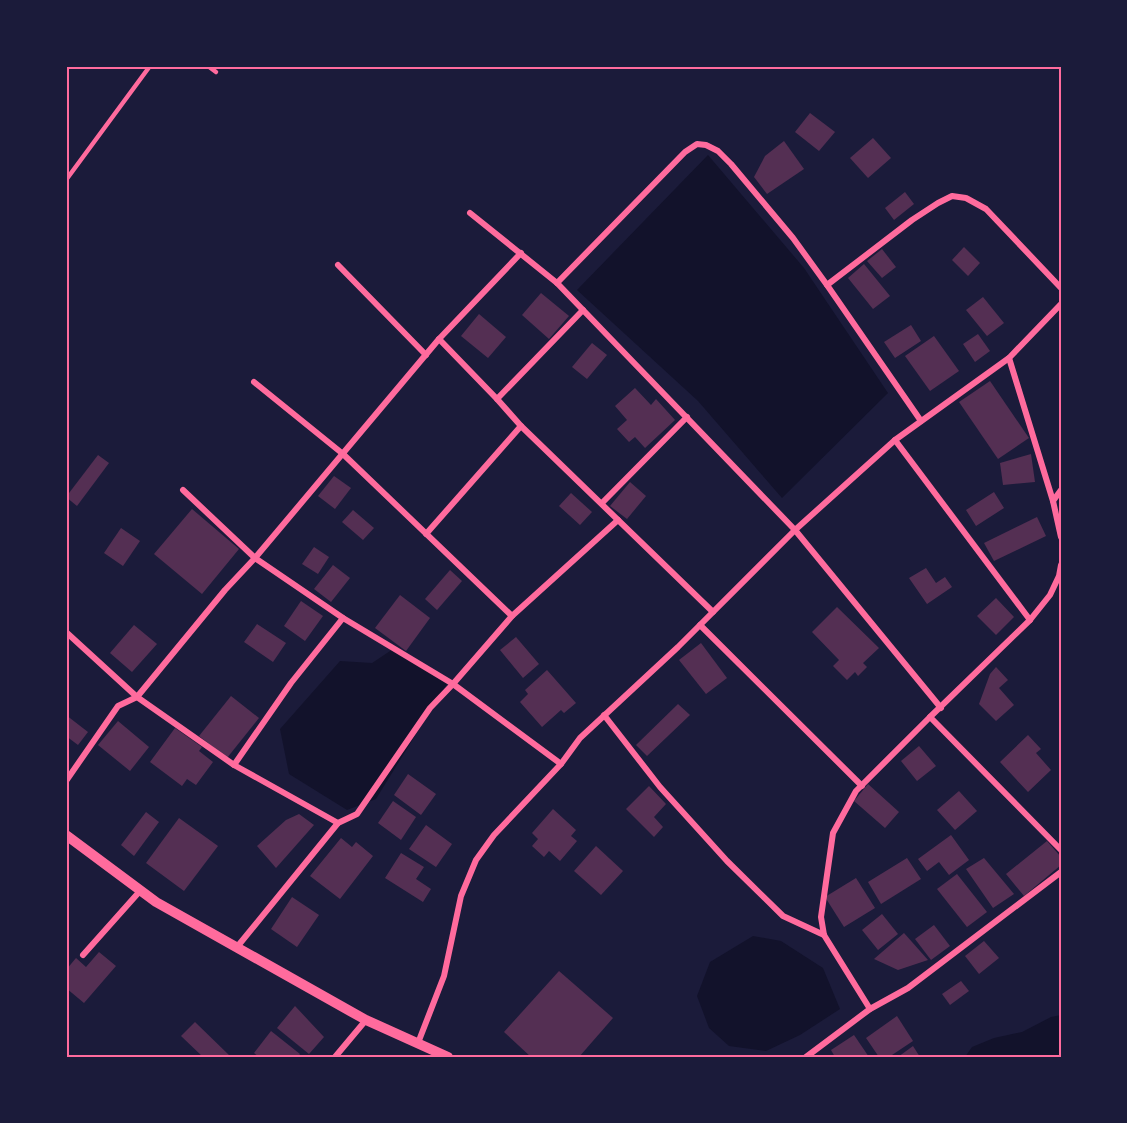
<svg xmlns="http://www.w3.org/2000/svg" width="1127" height="1123" font-family="'DejaVu Sans',sans-serif">
  <rect width="100%" height="100%" fill="#1b1b3a"/>
  <g fill="#12122b">
    <polygon points="708,155 804,268 888,393 782,498 698,401 577,290"/>
    <polygon points="393,649 447,684 376,799 347,810 289,774 280,729 340,661 372,663"/>
    <polygon points="753,936 781,941 823,968 840,1009 800,1035 766,1051 729,1046 709,1028 697,996 710,962"/>
    <polygon points="1061,1015 1061,1057 965,1057 972,1047 994,1038 1022,1032 1051,1017"/>
  </g>
  <g fill="#542f53">
    <polygon points="810,113 835,132 819,151 795,132"/>
    <polygon points="873,138 891,158 868,178 850,158"/>
    <polygon points="784,141 804,169 767,194 754,177 765,156"/>
    <polygon points="905,192 914,204 894,220 885,208"/>
    <polygon points="964,247 980,263 968,276 952,260"/>
    <polygon points="882,249 896,267 882,278 867,261"/>
    <polygon points="864,264 890,296 873,309 848,278"/>
    <polygon points="541,293 569,316 549,339 522,315"/>
    <polygon points="983,297 1004,323 987,336 966,310"/>
    <polygon points="479,314 506,337 488,358 461,336"/>
    <polygon points="911,325 921,341 895,358 884,342"/>
    <polygon points="978,334 990,351 975,362 963,344"/>
    <polygon points="934,336 959,371 930,391 905,356"/>
    <polygon points="592,343 607,355 587,379 572,367"/>
    <polygon points="990,381 1029,438 998,459 959,402"/>
    <polygon points="635,388 651,405 656,399 675,420 645,448 635,437 629,442 617,429 627,420 615,406"/>
    <polygon points="1031,454 1035,482 1003,485 1000,463"/>
    <polygon points="98,455 109,463 77,506 66,497"/>
    <polygon points="334,476 351,488 335,509 318,496"/>
    <polygon points="630,482 646,496 627,519 610,506"/>
    <polygon points="994,492 1004,508 976,526 966,510"/>
    <polygon points="571,493 592,512 580,525 559,506"/>
    <polygon points="192,509 239,549 202,594 154,554"/>
    <polygon points="353,510 374,528 363,540 342,522"/>
    <polygon points="1037,517 1046,536 994,561 984,543"/>
    <polygon points="121,528 140,541 123,566 104,553"/>
    <polygon points="314,547 329,557 318,574 302,564"/>
    <polygon points="333,565 350,578 331,602 314,589"/>
    <polygon points="926,568 936,583 945,577 952,587 927,604 909,578"/>
    <polygon points="450,570 462,581 437,610 425,599"/>
    <polygon points="400,595 430,618 406,651 375,628"/>
    <polygon points="996,598 1014,617 996,635 977,616"/>
    <polygon points="301,601 323,616 305,641 284,626"/>
    <polygon points="837,607 879,648 863,663 867,667 858,676 855,672 847,680 833,666 839,660 812,632"/>
    <polygon points="257,624 286,643 273,662 244,642"/>
    <polygon points="134,625 157,644 132,672 110,653"/>
    <polygon points="516,637 539,664 523,678 500,650"/>
    <polygon points="701,643 727,678 706,694 679,660"/>
    <polygon points="996,667 1008,680 999,688 1014,705 996,721 979,704 990,674"/>
    <polygon points="547,670 576,703 564,713 561,710 542,727 520,702 528,694 525,690"/>
    <polygon points="231,696 259,718 227,758 199,736"/>
    <polygon points="678,704 690,715 647,756 636,745"/>
    <polygon points="66,715 88,732 78,745 66,736"/>
    <polygon points="118,721 149,747 130,771 98,745"/>
    <polygon points="175,728 202,747 199,751 213,762 196,785 187,779 182,786 150,762"/>
    <polygon points="1028,735 1041,749 1036,753 1051,770 1028,792 1000,762"/>
    <polygon points="919,746 936,766 917,781 901,761"/>
    <polygon points="408,774 436,794 421,815 394,795"/>
    <polygon points="868,784 899,812 885,828 854,801"/>
    <polygon points="649,786 666,804 654,817 663,827 654,837 626,809"/>
    <polygon points="959,791 977,811 955,830 937,810"/>
    <polygon points="393,801 416,817 401,840 378,823"/>
    <polygon points="553,809 576,830 571,836 577,841 560,861 549,851 544,857 532,846 538,839 532,833"/>
    <polygon points="146,812 159,822 134,856 121,845"/>
    <polygon points="299,814 314,825 276,868 257,846 286,820"/>
    <polygon points="179,818 218,846 184,891 146,863"/>
    <polygon points="426,825 452,844 436,867 409,849"/>
    <polygon points="951,835 969,860 949,875 939,862 927,871 918,859"/>
    <polygon points="341,838 352,847 356,842 373,856 340,899 310,876"/>
    <polygon points="1047,841 1061,857 1061,865 1024,896 1006,874"/>
    <polygon points="596,846 623,871 601,895 574,871"/>
    <polygon points="401,853 424,867 416,879 431,889 423,902 385,878"/>
    <polygon points="907,858 921,879 881,904 868,882"/>
    <polygon points="984,858 1014,894 993,908 966,869"/>
    <polygon points="957,874 987,912 967,927 937,889"/>
    <polygon points="856,878 875,908 844,927 825,897"/>
    <polygon points="292,897 319,915 297,947 271,929"/>
    <polygon points="882,914 898,934 878,950 862,930"/>
    <polygon points="934,925 950,946 931,960 915,939"/>
    <polygon points="904,933 928,960 898,970 874,959"/>
    <polygon points="984,941 999,958 979,974 965,956"/>
    <polygon points="99,952 116,966 84,1003 66,988 66,970 76,958 86,967"/>
    <polygon points="559,971 613,1018 579,1057 531,1057 504,1032"/>
    <polygon points="961,981 969,991 950,1005 942,994"/>
    <polygon points="295,1006 324,1037 309,1054 277,1028"/>
    <polygon points="897,1016 913,1041 889,1057 879,1057 866,1038"/>
    <polygon points="195,1022 231,1057 203,1057 181,1036"/>
    <polygon points="271,1031 300,1054 298,1057 259,1057 254,1053"/>
    <polygon points="854,1035 869,1057 835,1057 831,1050"/>
    <polygon points="913,1046 920,1057 898,1057"/>
  </g>
  <g fill="none" stroke-linecap="round" stroke-linejoin="round">
    <g stroke="#ff6b9d" stroke-width="4.5">
      <polyline points="208,66 216,72"/>
      <polyline points="66,180 150,66"/>
    </g>
    <g stroke="#ff6b9d" stroke-width="6">
      <polyline points="470,213 557,283 795,530 941,708"/>
      <polyline points="338,265 426,355"/>
      <polyline points="557,283 685,152 697,144 706,145 718,151 731,164 793,238 827,285 921,421"/>
      <polyline points="827,285 912,220 938,203 952,196 966,198 986,209 1061,288"/>
      <polyline points="439,339 497,399 521,426 713,612"/>
      <polyline points="1009,358 1053,501"/>
      <polyline points="254,382 343,454 512,616"/>
      <polyline points="497,399 583,310"/>
      <polyline points="895,440 1030,620"/>
      <polyline points="183,490 255,558 343,618 453,684 430,708 357,814 338,823 237,947"/>
      <polyline points="1061,490 1053,501 1061,537"/>
      <polyline points="602,503 687,417"/>
      <polyline points="426,534 521,426"/>
      <polyline points="700,625 862,786"/>
      <polyline points="66,632 137,697 234,765 338,823"/>
      <polyline points="604,715 660,787 727,861 783,916 824,935"/>
      <polyline points="930,717 1030,620 1050,595 1059,576 1061,565"/>
      <polyline points="561,764 453,684 512,616 618,520"/>
      <polyline points="234,765 291,683 343,618"/>
      <polyline points="66,781 118,706 137,697 225,590 255,558 439,339 521,253"/>
      <polyline points="83,955 140,891"/>
      <polyline points="870,1009 824,935 821,917 833,833 856,791 930,717 1061,850"/>
      <polyline points="418,1043 444,976 461,896 476,860 494,835 561,764 580,738 678,647 795,530 895,440 1009,358 1061,304"/>
      <polyline points="335,1057 366,1020"/>
      <polyline points="806,1057 870,1009 908,988 1061,872"/>
    </g>
    <polyline stroke="#ff6b9d" stroke-width="10" points="66,835 156,902 366,1020 448,1057"/>
  </g>
  <rect width="1127" height="1123" fill="none" stroke="#1b1b3a" stroke-width="135"/>
  <rect x="68" y="68" width="992" height="988" fill="none" stroke="#ff6b9d" stroke-width="2"/>
</svg>
